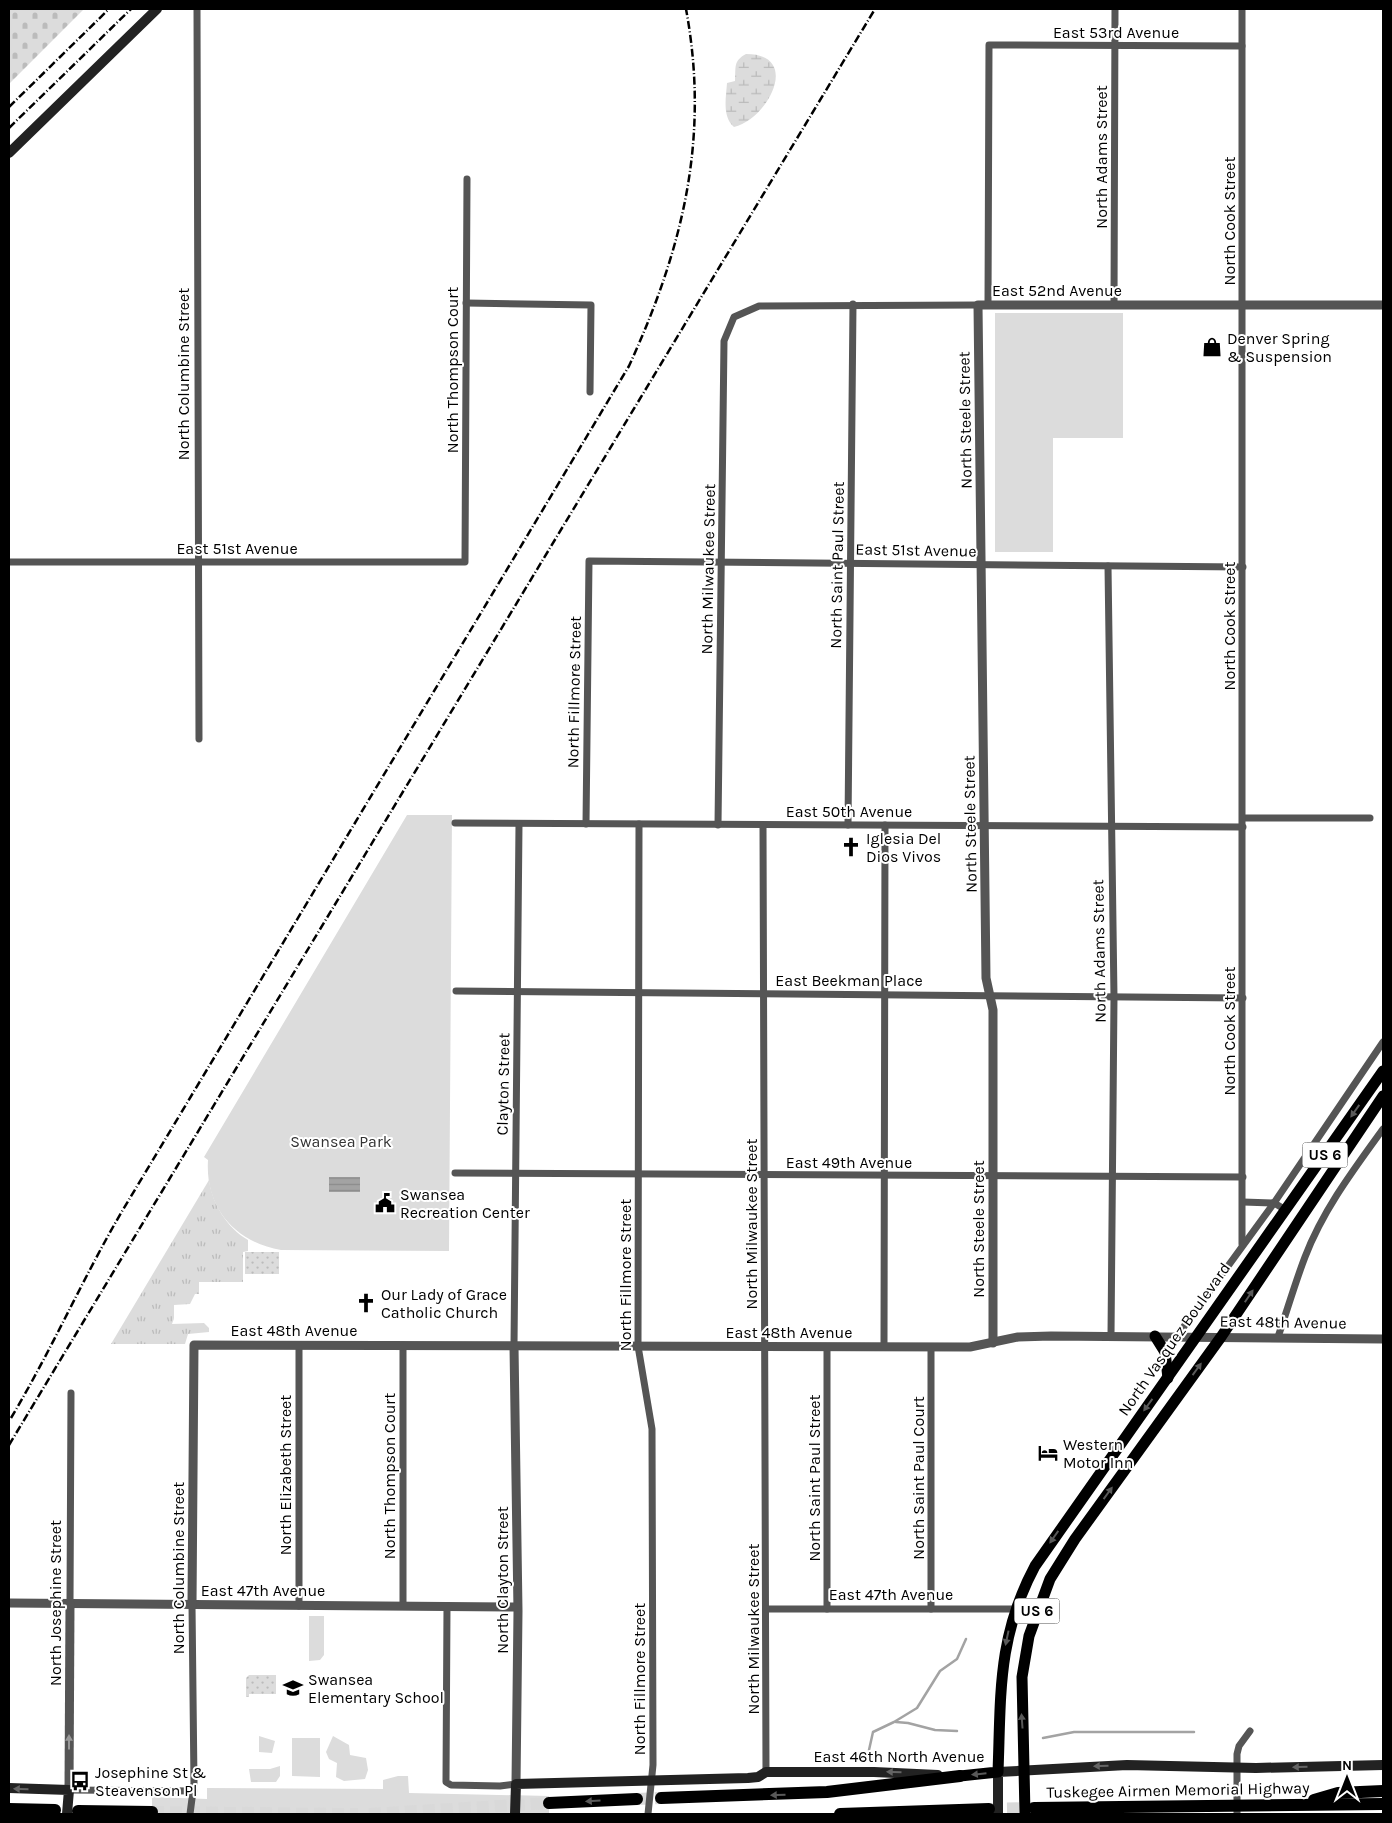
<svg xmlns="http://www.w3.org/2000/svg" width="1392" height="1823" font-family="Karla,sans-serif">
  <defs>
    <pattern id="grass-tufts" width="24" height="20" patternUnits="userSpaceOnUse" patternTransform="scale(1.25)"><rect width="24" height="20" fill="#dcdcdc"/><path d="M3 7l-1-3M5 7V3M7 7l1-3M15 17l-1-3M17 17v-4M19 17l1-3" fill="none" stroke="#bbb"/></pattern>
    <pattern id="wetland-marsh" width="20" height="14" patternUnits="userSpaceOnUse" patternTransform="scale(1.25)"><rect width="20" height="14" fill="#dcdcdc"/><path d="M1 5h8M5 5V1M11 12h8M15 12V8" fill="none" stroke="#bbb"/></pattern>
    <pattern id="cemetery-stones" width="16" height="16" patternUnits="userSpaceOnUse" patternTransform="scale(1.25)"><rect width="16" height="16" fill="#dcdcdc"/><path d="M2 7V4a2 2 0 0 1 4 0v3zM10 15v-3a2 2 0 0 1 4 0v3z" fill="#bbb"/></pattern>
    <pattern id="garden-dots" width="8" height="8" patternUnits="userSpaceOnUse" patternTransform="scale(1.25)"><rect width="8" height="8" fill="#dcdcdc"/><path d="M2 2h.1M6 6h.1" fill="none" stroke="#bbb" stroke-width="1.8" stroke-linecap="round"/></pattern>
    <pattern id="water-rules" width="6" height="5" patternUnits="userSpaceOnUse" patternTransform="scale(1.25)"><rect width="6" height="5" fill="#a3a3a3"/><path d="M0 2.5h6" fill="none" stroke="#8b8b8b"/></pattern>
  </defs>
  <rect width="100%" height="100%" fill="#fff"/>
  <path fill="url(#grass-tufts)" d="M209,1180C212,1203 227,1228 248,1240V1251L243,1252V1282H199V1294H195L190,1304L174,1305V1318L172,1324L204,1323L209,1328V1332L188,1334L185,1344H111Z"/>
  <path fill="url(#wetland-marsh)" d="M746,54C802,54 768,119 734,127C722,117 726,98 727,83L735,81C736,67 733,61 746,54Z"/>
  <polygon fill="url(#cemetery-stones)" points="9,9 84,9 9,84"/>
  <g fill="#dcdcdc">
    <polygon points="995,313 1123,313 1123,438 1053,438 1053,552 995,552"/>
    <path d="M407,815H452L449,1251L281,1250C235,1242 205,1208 208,1160L204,1157Z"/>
    <polygon points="309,1616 324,1616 324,1655 320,1660 309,1661"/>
    <polygon points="259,1736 275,1741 272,1753 259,1752"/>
    <polygon points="333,1736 349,1745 350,1755 366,1758 368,1770 365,1779 344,1781 336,1777 337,1763 329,1759 326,1752"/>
    <polygon points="292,1738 320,1738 320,1777 292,1776"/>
    <polygon points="280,1766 280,1776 276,1782 251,1782 249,1769 270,1769"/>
    <polygon points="398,1776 408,1776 409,1793 549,1796 549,1814 152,1814 152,1797 207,1799 207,1788 383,1789 383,1780"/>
  </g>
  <g fill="url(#garden-dots)">
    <rect x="245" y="1252" width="34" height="22"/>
    <polygon points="249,1675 276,1675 276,1694 249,1694 249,1697 246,1697 246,1678"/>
  </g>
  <rect fill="url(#water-rules)" x="329" y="1177" width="31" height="15"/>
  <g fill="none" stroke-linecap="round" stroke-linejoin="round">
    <g stroke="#a3a3a3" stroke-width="2.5">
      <polyline points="896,1722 908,1723 935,1730 957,1731"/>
      <polyline points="1043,1738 1074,1732 1194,1732"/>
      <polyline points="869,1750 873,1732 894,1722 917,1708 940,1671 957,1659 966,1639"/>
    </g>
    <g stroke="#d9d9d9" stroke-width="12" stroke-dasharray="12 6" stroke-linecap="butt">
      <polyline points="637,1799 661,1798"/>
      <polyline points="989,1809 1034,1808"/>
      <polyline points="152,1812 358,1814"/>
      <polyline points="369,1814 549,1803"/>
    </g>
    <g stroke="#555" stroke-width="7">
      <polyline points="197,9 199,739"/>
      <polyline points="466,303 591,305 590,392"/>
      <polyline points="988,305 989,45 1242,46"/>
      <polyline points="1114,305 1115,9"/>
      <polyline points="9,562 465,562 467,179"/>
      <polyline points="1108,566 1114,997 1111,1336"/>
      <polyline points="1243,818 1370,818"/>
      <polyline points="455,823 1243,827"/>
      <polyline points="586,824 589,561 1243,567"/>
      <polyline points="639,824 638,1346 652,1429 653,1765 648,1814"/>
      <polyline points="718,825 724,341 734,317 759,306 978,305"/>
      <polyline points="763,825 766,1772"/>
      <polyline points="848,825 853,304"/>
      <polyline points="456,991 1243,998"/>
      <polyline points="455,1173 1243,1177"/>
      <polyline points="1243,1202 1274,1203 1286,1210"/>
      <polyline points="1242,1244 1242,9"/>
      <polyline points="1177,1336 1274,1203 1383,1042"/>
      <path d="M1278,1337C1287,1311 1295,1283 1305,1257C1323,1210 1354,1169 1383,1129"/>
      <polyline points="299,1345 299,1606"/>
      <polyline points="403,1345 403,1606"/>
      <polyline points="514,1346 519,824"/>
      <polyline points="884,1347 885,825"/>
      <polyline points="931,1347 931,1609"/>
      <polyline points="70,1604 71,1393"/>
      <polyline points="447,1606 446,1782 451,1785 500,1786 516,1784"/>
      <polyline points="766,1609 1015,1609"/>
      <polyline points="827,1609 827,1347"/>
      <polyline points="69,1790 194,1791"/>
      <polyline points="190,1814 194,1783 192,1605"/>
      <polyline points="1237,1814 1237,1754 1239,1746 1250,1731"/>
    </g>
    <g stroke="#555" stroke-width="9">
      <polyline points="993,1343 993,1010 986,978 978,305 1383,305"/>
      <polyline points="514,1346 518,1611 516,1784"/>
      <polyline points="9,1603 517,1607"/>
      <polyline points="192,1605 194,1345 970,1347 1018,1337 1051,1336 1383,1339"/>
      <polyline points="69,1790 70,1604"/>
    </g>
    <g stroke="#222" stroke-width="10">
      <polyline points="9,153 157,9"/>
      <polyline points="9,1788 69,1790 67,1814"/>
      <polyline points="515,1814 516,1784 748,1778 758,1777 766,1772 874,1772 938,1775"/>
      <polyline points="998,1814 998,1772 1127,1765 1256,1768 1383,1765"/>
    </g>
    <g stroke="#000" stroke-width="11">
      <polyline points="1155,1336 1165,1352 1168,1378"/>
      <path d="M960,1776L998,1772C1001,1695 997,1637 1035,1566L1383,1071"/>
      <polyline points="1025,1814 1022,1677 1029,1636 1050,1579 1075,1539 1221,1337 1383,1096"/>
    </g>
    <g stroke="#000" stroke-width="12">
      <polyline points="661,1798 827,1792 960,1776"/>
      <polyline points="1314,1800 1338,1793 1383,1791"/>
      <polyline points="549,1803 637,1799"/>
      <polyline points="1034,1808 1383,1804"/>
      <polyline points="9,1809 55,1810"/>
      <polyline points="78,1811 152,1812"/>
      <polyline points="840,1814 989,1809"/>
    </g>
    <g stroke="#000" stroke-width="2.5" stroke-dasharray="8 2.5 1 2.5" stroke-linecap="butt">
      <polyline points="9,107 109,9"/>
      <polyline points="9,128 131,9"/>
      <path d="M11,1418C51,1351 82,1280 121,1213L629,366C683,248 710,138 686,9"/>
      <polyline points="9,1445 875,9"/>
    </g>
  </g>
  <defs><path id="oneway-solid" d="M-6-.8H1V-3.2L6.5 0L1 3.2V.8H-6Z" transform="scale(1.25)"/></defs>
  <g fill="#595959">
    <use href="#oneway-solid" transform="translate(1355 1111) rotate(125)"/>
    <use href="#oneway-solid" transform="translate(1249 1296) rotate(-56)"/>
    <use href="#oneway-solid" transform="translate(1197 1369) rotate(-54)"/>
    <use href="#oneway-solid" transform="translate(1148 1405) rotate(126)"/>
    <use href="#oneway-solid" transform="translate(1108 1493) rotate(-54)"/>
    <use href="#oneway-solid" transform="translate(1054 1537) rotate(125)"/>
    <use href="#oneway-solid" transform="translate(1007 1638) rotate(102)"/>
    <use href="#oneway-solid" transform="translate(1022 1721) rotate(-94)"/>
    <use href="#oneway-solid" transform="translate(979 1774) rotate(174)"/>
    <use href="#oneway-solid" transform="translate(778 1795) rotate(178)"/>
    <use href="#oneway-solid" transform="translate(593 1801) rotate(177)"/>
  </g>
  <use fill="#999" href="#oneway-solid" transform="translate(69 1742) rotate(-90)"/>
  <g fill="#646464">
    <use href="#oneway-solid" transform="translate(1101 1766) rotate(179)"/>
    <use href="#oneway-solid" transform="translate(1300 1767) rotate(179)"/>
    <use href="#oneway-solid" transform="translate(894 1772) rotate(-179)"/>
    <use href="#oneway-solid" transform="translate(21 1789) rotate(-178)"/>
  </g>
  <defs>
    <symbol id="shop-bare" viewBox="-9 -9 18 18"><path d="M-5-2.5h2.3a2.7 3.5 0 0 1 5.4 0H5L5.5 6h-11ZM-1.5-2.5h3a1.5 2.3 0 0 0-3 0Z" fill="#000" stroke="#fff" stroke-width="2.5" paint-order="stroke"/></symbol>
    <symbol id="church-bare" viewBox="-9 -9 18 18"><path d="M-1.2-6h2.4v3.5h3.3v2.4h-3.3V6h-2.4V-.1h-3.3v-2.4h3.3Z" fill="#000" stroke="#fff" stroke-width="2.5" paint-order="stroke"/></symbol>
    <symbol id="civic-bare" viewBox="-9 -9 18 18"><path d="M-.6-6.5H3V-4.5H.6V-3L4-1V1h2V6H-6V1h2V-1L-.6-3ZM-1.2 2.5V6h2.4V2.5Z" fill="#000" stroke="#fff" stroke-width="2.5" paint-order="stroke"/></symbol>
    <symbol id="hotel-bare" viewBox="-9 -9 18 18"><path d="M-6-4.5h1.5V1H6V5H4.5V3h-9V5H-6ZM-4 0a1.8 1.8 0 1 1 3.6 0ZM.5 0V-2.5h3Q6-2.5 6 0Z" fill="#000" stroke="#fff" stroke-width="2.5" paint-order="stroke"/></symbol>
    <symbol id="school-bare" viewBox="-9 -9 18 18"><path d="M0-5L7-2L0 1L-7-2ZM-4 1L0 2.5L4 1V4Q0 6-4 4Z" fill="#000" stroke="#fff" stroke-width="2.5" paint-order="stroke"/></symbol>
    <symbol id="bus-bare" viewBox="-9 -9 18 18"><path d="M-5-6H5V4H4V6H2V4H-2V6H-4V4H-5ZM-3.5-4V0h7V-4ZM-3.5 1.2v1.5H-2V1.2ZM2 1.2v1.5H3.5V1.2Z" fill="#000" stroke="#fff" stroke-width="2.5" paint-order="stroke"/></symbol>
  </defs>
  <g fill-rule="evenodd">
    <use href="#shop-bare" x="1198" y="333" width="28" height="28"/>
    <use href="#church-bare" x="837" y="833" width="28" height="28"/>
    <use href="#civic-bare" x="371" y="1189" width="28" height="28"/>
    <use href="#church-bare" x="352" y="1289" width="28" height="28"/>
    <use href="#hotel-bare" x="1034" y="1439" width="28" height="28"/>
    <use href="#school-bare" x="279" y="1674" width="28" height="28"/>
    <use href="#bus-bare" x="66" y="1767" width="28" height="28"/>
  </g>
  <g text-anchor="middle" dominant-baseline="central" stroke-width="4" stroke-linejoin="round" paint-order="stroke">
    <g fill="#fff" stroke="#4c4c4c" stroke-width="1">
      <rect x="1302.5" y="1142.5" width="45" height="25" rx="4"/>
      <rect x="1014.5" y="1598.5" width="45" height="25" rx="4"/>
    </g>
    <g font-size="15" font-weight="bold" fill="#000">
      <text x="1325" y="1155">US 6</text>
      <text x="1037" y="1611">US 6</text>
    </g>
    <g font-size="16" fill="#000" stroke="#fff">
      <text x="1116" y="32">East 53rd Avenue</text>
      <text transform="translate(1101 157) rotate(-90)">North Adams Street</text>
      <text transform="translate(1229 221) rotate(-90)">North Cook Street</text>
      <text x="1057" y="290">East 52nd Avenue</text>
      <text transform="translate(452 370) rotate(-90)">North Thompson Court</text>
      <text transform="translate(183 374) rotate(-90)">North Columbine Street</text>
      <text transform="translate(965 420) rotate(-91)">North Steele Street</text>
      <text x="237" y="548">East 51st Avenue</text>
      <text transform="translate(916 550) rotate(1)">East 51st Avenue</text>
      <text transform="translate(837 565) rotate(-89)">North Saint Paul Street</text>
      <text transform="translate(708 569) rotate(-89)">North Milwaukee Street</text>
      <text transform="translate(1229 626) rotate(-90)">North Cook Street</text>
      <text transform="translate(574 692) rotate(-89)">North Fillmore Street</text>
      <text x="849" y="811">East 50th Avenue</text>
      <text transform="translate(970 824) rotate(-91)">North Steele Street</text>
      <text transform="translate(1099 951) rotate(-91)">North Adams Street</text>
      <text x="849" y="980">East Beekman Place</text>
      <text transform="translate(1229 1031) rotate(-90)">North Cook Street</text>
      <text transform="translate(503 1084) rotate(-89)">Clayton Street</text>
      <text x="849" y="1162">East 49th Avenue</text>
      <text transform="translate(751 1224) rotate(-90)">North Milwaukee Street</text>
      <text transform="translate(978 1229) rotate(-90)">North Steele Street</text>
      <text transform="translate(625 1275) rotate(-90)">North Fillmore Street</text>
      <text transform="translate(1283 1322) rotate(1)">East 48th Avenue</text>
      <text x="294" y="1330">East 48th Avenue</text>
      <text x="789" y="1332">East 48th Avenue</text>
      <text transform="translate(1174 1339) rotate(-55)">North Vasquez Boulevard</text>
      <text transform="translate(285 1475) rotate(-90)">North Elizabeth Street</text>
      <text transform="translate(389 1476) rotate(-90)">North Thompson Court</text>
      <text transform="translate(814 1478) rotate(-90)">North Saint Paul Street</text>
      <text transform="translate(918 1478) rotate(-90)">North Saint Paul Court</text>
      <text transform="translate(178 1568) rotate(-90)">North Columbine Street</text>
      <text transform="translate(502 1580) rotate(-90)">North Clayton Street</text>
      <text x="263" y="1590">East 47th Avenue</text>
      <text x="891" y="1594">East 47th Avenue</text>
      <text transform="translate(55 1603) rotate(-90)">North Josephine Street</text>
      <text transform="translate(753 1629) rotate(-90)">North Milwaukee Street</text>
      <text transform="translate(639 1679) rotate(-90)">North Fillmore Street</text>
      <text x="899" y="1756">East 46th North Avenue</text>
      <text transform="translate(1178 1790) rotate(-1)">Tuskegee Airmen Memorial Highway</text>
    </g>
    <g font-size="16" fill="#000" stroke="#fff" text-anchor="start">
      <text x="1227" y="338">Denver Spring<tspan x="1227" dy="18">&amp; Suspension</tspan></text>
      <text x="866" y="838">Iglesia Del<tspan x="866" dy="18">Dios Vivos</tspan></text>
      <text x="400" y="1194">Swansea<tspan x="400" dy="18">Recreation Center</tspan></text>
      <text x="381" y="1294">Our Lady of Grace<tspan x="381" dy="18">Catholic Church</tspan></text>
      <text x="1063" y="1444">Western<tspan x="1063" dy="18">Motor Inn</tspan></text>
      <text x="308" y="1679">Swansea<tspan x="308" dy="18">Elementary School</tspan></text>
      <text x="95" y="1772">Josephine St &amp;<tspan x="95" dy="18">Steavenson Pl</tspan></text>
    </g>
    <g font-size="16" fill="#333" stroke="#fff">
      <text x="341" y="1141">Swansea Park</text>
    </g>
  </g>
  <rect width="1392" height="1823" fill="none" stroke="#000000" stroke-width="20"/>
  <g transform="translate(1347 1778)" stroke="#ffffff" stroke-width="4" paint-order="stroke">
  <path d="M0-4L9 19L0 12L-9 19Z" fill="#000000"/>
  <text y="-8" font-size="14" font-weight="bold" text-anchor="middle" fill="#000000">N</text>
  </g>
</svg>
